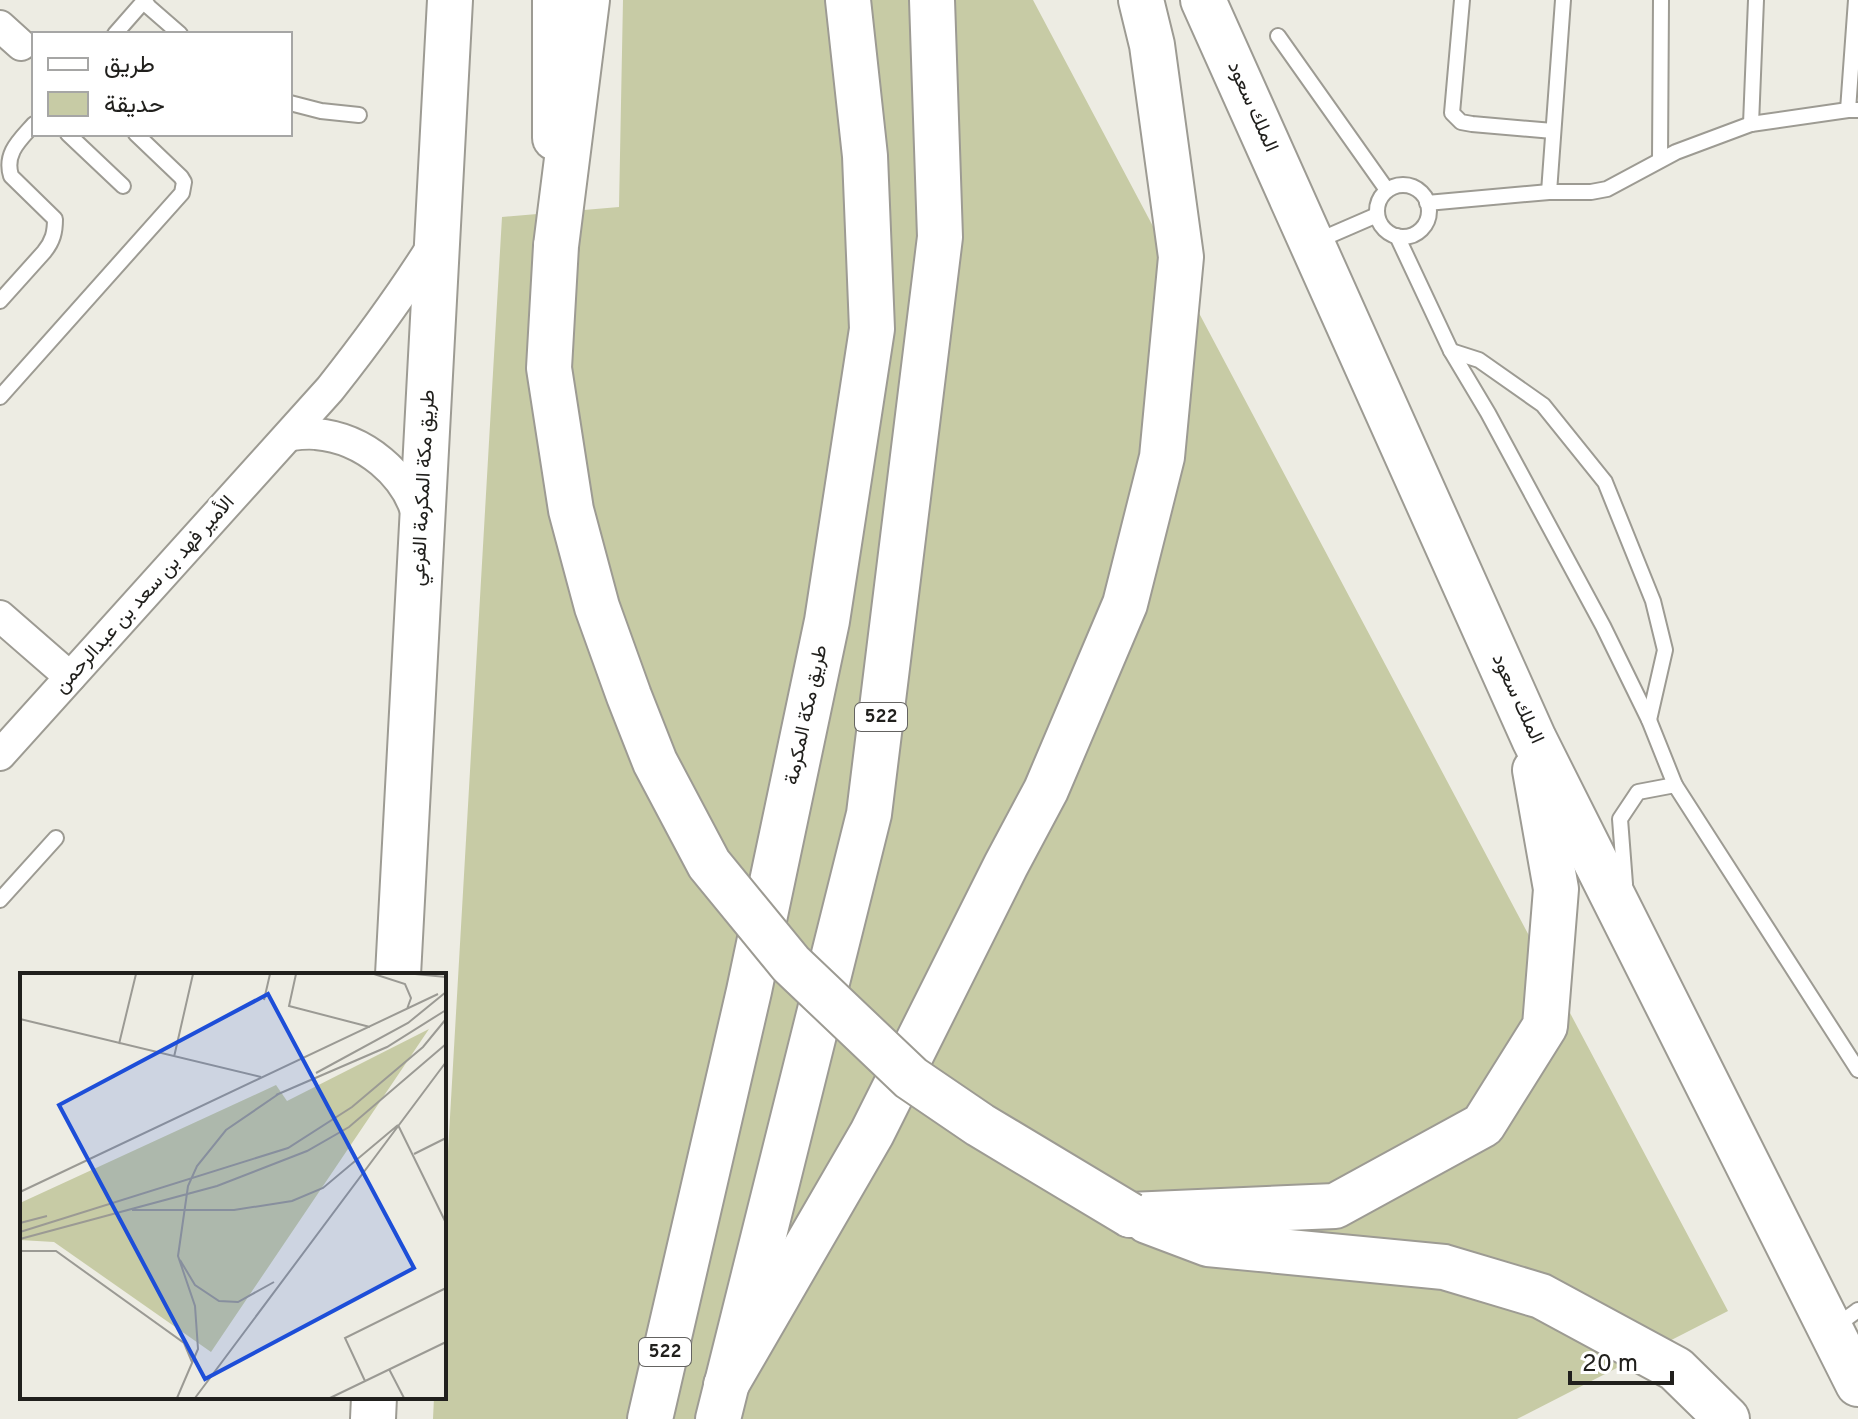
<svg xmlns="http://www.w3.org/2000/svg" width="1858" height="1419" font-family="Overpass,Vazirmatn,sans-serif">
  <rect width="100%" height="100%" fill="#edece3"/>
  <polygon fill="#c7cba5" points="623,0 1033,0 1728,1311 1517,1419 433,1419 434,1397 444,1397 444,1221 502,217 619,207"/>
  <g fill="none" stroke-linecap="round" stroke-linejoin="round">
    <defs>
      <g id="lane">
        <polyline points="144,0 149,7 180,34"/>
        <polyline points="1462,0 1452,113 1461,122 1472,124 1553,131"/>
        <polyline points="115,34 144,1"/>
        <polyline points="1278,36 1387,190"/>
        <polyline points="290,103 321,111 359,115"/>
        <polyline points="1848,110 1856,0"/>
        <polyline points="1751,124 1756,0"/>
        <polyline points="68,134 123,186"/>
        <polyline points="1660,160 1661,0"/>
        <circle cx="1403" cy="211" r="26"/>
        <polyline points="1549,192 1563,0"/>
        <polyline points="1427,203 1549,192 1591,192 1607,189 1676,152 1751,124 1848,110 1858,110"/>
        <polyline points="1397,236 1451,351 1488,413 1603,626 1649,720 1675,785"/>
        <polyline points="1317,241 1377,215"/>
        <path d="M0,301L44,252C53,241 55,232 55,219L11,176C4,153 20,140 34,124"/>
        <polyline points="1451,351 1479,360 1543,405 1605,482 1653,601 1665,650 1649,720"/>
        <polyline points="0,397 182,193 184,182 181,177 136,134"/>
        <polyline points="1625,884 1620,819 1638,792 1675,785 1858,1070"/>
        <polyline points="0,900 56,838"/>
        <polyline points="1836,1326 1858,1310"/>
      </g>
      <g id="street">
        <polyline points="0,26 21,45"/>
        <path d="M291,435C299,434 308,433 316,434C363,438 409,474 419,522"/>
        <polyline points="0,616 70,677"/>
        <path d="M0,755L330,389C368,341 403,293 435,242"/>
      </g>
      <g id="primary">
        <polyline points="555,0 555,138"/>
        <polyline points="1203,0 1534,739 1858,1384"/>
        <polyline points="398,975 450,0"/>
        <polyline points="1130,1215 1335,1206 1483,1125 1545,1026 1556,889 1535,770"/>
        <polyline points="1147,1221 1208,1244 1444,1267 1541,1296 1676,1369 1727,1419"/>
        <polyline points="373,1419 374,1397"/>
      </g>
      <g id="highway">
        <polyline points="556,246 587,0"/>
        <polyline points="726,1385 872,1133 1006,865 1046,790 1125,604 1162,457 1181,257 1152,45 1141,0"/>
        <polyline points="650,1419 749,991 827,621 872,329 865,156 848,0"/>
        <polyline points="718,1419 869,814 940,237 932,0"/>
      </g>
    </defs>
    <use href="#lane" stroke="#9d9b93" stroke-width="18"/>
    <use href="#street" stroke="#9d9b93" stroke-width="34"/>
    <use href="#primary" stroke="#9d9b93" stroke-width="48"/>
    <use href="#highway" stroke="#9d9b93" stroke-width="48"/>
    <use href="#lane" stroke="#fff" stroke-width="14"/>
    <use href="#street" stroke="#fff" stroke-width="30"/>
    <use href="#primary" stroke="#fff" stroke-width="44"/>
    <use href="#highway" stroke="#fff" stroke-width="44"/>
    <defs>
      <polyline id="primary-bridge" points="556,246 549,368 571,510 597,607 629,696 655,762 709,864 791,964 911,1078 980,1125 1130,1215"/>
    </defs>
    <use href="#primary-bridge" stroke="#9d9b93" stroke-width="48" stroke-linecap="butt"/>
    <use href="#primary-bridge" stroke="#fff" stroke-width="44"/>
  </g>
  <g text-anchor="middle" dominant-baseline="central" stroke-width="7" stroke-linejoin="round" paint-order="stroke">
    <g fill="#fff" stroke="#646361" stroke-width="2">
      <rect x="855" y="703" width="52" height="28" rx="6"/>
      <rect x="639" y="1338" width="52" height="28" rx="6"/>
    </g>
    <g font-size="18" font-weight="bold" fill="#21201d">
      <text x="881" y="717">522</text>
      <text x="665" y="1352">522</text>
    </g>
    <g font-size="20" fill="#21201d" stroke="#fff">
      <text transform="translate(1252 107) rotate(66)">الملك سعود</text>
      <text transform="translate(424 488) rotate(-87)">طريق مكة المكرمة الفرعي</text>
      <text transform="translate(145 595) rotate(-48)">الأمير فهد بن سعد بن عبدالرحمن</text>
      <text transform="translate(1517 699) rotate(65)">الملك سعود</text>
      <text transform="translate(807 715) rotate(-78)">طريق مكة المكرمة</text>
    </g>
  </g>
  <g transform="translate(20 973)">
    <rect width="426" height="426" fill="#edece3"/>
    <path d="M409,56L191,379L34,269L0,267V230L256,112L267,128Z" fill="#c7cba5"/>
    <path fill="none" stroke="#9b9a94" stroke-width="2" d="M276,1L269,33L350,54M354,1L385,11L391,25L387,36M395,1L426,4M244,27L250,1M0,46L241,104M99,71L116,1M154,84L173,1M296,100L388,50L426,19M256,122L367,74L426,37M378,152L426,250M394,181L426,165M0,219L418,21M112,237H214L272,228L303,215L378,152M0,250L27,243M0,259L268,175L332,134L403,74L426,46M0,266L197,213L287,178L329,154L426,71M0,278H36L164,370L172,389M160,287L175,312L199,328L218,329L254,309M369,396L384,425M345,408L325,365L426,315M157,425L178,376L175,333L158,283L168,213L177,193L206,157L260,120M175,425L426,89M310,425L426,369"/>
    <path fill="#1d4ed8" fill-opacity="0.15" stroke="#1d4ed8" stroke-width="4" d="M248,21L394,295L185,406L39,132Z"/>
    <rect width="426" height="426" fill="none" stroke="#21201d" stroke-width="4"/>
  </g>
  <rect x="32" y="32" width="260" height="104" fill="#ffffff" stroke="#a6a6a5" stroke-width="2"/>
  <rect x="48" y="58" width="40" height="12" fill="#ffffff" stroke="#a6a6a5" stroke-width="2"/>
  <text x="104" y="72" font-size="24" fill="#21201d">طريق</text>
  <rect x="48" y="92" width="40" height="24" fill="#c7cba5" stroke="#a6a6a5" stroke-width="2"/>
  <text x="104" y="112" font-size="24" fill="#21201d">حديقة</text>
  <path d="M1570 1371v12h102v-12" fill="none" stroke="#21201d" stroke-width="4"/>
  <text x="1582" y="1371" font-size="24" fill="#21201d" stroke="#ffffff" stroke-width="6" paint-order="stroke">20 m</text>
</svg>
